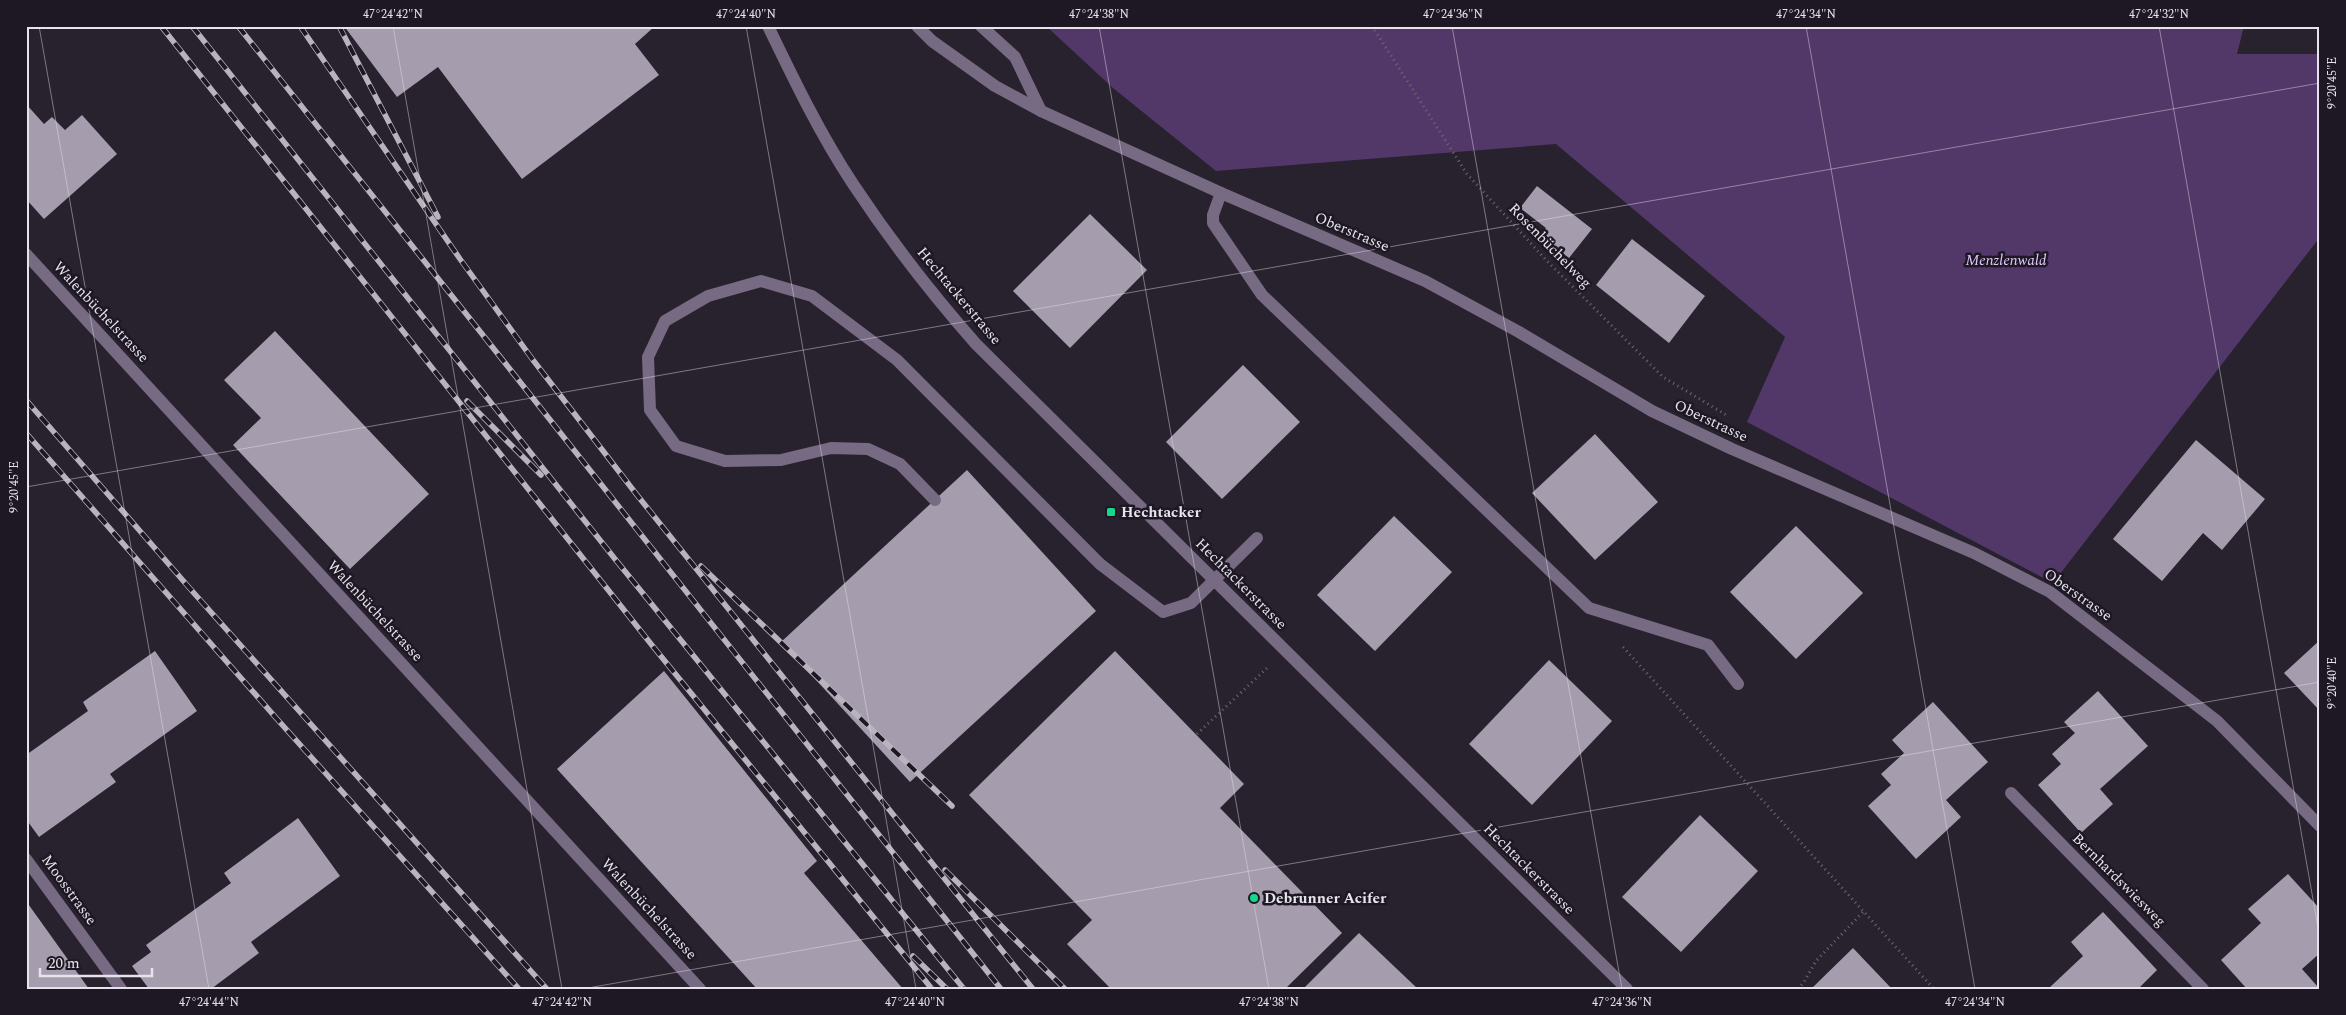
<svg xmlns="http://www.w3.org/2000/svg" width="2346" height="1015" font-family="Spectral,serif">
  <rect width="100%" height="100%" fill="#28212e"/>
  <polygon fill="#523868" points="1046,26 2244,26 2237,54 2320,54 2320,237 2053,583 1747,422 1785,337 1556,144 1216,171 1113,88"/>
  <g fill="#a59dae">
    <polygon points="344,26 655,26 635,44 659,75 522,179 438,67 397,97"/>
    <polygon points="26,104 44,124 52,117 65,130 82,115 117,154 44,219 26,199"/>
    <polygon points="1537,186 1592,229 1569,258 1540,235 1546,228 1520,208"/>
    <polygon points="1090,214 1147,270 1070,348 1013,291"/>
    <polygon points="1632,239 1705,296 1669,343 1596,285"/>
    <polygon points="275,331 429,494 350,569 233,445 261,418 224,380"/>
    <polygon points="1243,365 1300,422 1222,499 1166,442"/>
    <polygon points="1595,434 1658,502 1595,560 1532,493"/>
    <polygon points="2196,440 2265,499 2222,550 2203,533 2162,581 2113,539"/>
    <polygon points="967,470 1096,611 910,782 781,642"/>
    <polygon points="1394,516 1452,572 1375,651 1317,595"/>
    <polygon points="1796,526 1863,593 1796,659 1730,592"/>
    <polygon points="2320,640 2320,711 2284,673"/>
    <polygon points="155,651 197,711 110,774 116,782 39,837 26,819 26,755 88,711 83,702"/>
    <polygon points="1115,651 1244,784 1220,808 1342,933 1285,989 1111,989 1067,944 1092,920 969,795"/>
    <polygon points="1549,660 1612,721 1532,805 1469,744"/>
    <polygon points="664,671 817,861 804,873 903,989 757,989 557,769"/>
    <polygon points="2098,691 2148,746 2100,789 2113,804 2081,833 2038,785 2061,764 2052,754 2075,733 2064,722"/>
    <polygon points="1933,702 1988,762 1946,800 1961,817 1916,859 1868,806 1891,785 1881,774 1904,753 1892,740"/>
    <polygon points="1700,815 1758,871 1681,952 1622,897"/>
    <polygon points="298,818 340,876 251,942 259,953 211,989 149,989 132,966 151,952 146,945 231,883 224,873"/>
    <polygon points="2288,874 2320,909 2320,953 2302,969 2318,987 2316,989 2247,989 2221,960 2261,923 2248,909"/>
    <polygon points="26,901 89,989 26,989"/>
    <polygon points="2103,912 2157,970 2138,989 2048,989 2083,956 2071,942"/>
    <polygon points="1359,933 1418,989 1303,989"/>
    <polygon points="1853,948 1892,989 1811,989"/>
  </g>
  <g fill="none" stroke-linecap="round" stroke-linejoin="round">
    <g stroke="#6f6975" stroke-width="3" stroke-dasharray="1 4" stroke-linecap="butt">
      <polyline points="1372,26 1467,174 1547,261 1663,377 1728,416"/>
      <polyline points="1623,647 1934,989"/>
      <polyline points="1197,734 1267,668"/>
      <polyline points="1798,989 1804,982 1816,961 1864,911"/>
    </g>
    <g stroke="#776a83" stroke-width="12">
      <path d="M768,26C794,80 820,134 853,184C890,240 931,293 976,344L1627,989"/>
      <polyline points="917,26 932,41 995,86 1041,111 1221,193 1425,281 1519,332 1652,411 1732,449 1974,553 2050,592 2217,721 2320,826"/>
      <polyline points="981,26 1015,57 1041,111"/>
      <polyline points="1221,193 1213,215 1213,223 1262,295 1589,608 1708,645 1738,684"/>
      <polyline points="26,254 700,989"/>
      <polyline points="935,500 900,464 868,449 831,448 781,460 725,461 676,446 650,410 648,357 665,321 708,296 761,281 812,296 897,360 1100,564 1163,612 1191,603 1257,538"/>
      <polyline points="2011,793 2203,989"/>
      <polyline points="26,859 121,989"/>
    </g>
    <defs>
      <g id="rail">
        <polyline points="161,26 651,644 932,989"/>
        <polyline points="192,26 615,559 964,989"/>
        <polyline points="238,26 1001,989"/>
        <polyline points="300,26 460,259 533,360 637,495 1033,989"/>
        <polyline points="339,26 438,217"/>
        <polyline points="26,400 193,592 547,989"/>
        <polyline points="467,401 541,475"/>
        <polyline points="26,433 277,719 519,989"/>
        <polyline points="701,566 952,806"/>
        <polyline points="945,870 1065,989"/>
        <polyline points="913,956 947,989"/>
      </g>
    </defs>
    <use href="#rail" stroke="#b8b3bd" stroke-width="5.5"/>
    <use href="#rail" stroke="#1e1824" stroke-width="4" stroke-dasharray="11" stroke-linecap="butt"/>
  </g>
  <path fill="none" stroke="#e7e3ec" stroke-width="1" stroke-opacity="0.45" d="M39,26L209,989M393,26L562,989M746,26L916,989M1099,26L1269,989M1452,26L1622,989M1806,26L1975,989M2159,26L2320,939M26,487L2320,83M582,989L2320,682"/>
  <g fill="#13d98a" stroke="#1e1824" stroke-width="2">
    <rect x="1106" y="507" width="10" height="10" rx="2.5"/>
    <circle cx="1254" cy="898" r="5"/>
  </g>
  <g text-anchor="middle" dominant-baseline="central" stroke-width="5" stroke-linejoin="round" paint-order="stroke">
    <g font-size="15" fill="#e7e3ec" stroke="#1e1824">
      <text transform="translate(1352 232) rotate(23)">Oberstrasse</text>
      <text transform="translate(1550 246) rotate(46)">Rosenbüchelweg</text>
      <text transform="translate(959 296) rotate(50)">Hechtackerstrasse</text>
      <text transform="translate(101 312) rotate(47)">Walenbüchelstrasse</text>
      <text transform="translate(1711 421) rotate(25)">Oberstrasse</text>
      <text transform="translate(1241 584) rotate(45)">Hechtackerstrasse</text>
      <text transform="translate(2078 595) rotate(35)">Oberstrasse</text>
      <text transform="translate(375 611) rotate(47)">Walenbüchelstrasse</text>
      <text transform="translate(1529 869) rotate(45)">Hechtackerstrasse</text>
      <text transform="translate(2119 880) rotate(45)">Bernhardswiesweg</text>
      <text transform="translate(69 890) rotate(54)">Moosstrasse</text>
      <text transform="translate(649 909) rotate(47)">Walenbüchelstrasse</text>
    </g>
    <g font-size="15" font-style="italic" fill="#e2c9fb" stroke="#1e1824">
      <text x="2006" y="260">Menzlenwald</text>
    </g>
    <g font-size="15" font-weight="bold" fill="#e7e3ec" stroke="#1e1824" text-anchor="start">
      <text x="1121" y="512">Hechtacker</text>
      <text x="1264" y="898">Debrunner Acifer</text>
    </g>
  </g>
  <rect width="2346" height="1015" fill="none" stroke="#1e1824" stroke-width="55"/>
  <path d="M40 968v8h112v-8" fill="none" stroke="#e7e3ec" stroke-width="2.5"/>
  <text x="48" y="968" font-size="15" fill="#e7e3ec" stroke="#1e1824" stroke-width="4" paint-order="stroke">20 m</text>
  <rect x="28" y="28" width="2290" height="960" fill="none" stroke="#e7e3ec" stroke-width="2"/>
  <g font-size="12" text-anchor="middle" fill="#e7e3ec">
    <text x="393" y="18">47°24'42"N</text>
    <text x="746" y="18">47°24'40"N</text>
    <text x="1099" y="18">47°24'38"N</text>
    <text x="1453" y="18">47°24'36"N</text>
    <text x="1806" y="18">47°24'34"N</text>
    <text x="2159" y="18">47°24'32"N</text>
    <text transform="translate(2332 83) rotate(-90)" y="4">9°20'45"E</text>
    <text transform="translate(14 487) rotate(-90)" y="4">9°20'45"E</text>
    <text transform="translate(2332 683) rotate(-90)" y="4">9°20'40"E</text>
    <text x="209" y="1006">47°24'44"N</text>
    <text x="562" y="1006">47°24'42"N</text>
    <text x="915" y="1006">47°24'40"N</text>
    <text x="1269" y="1006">47°24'38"N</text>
    <text x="1622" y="1006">47°24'36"N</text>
    <text x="1975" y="1006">47°24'34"N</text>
  </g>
</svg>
